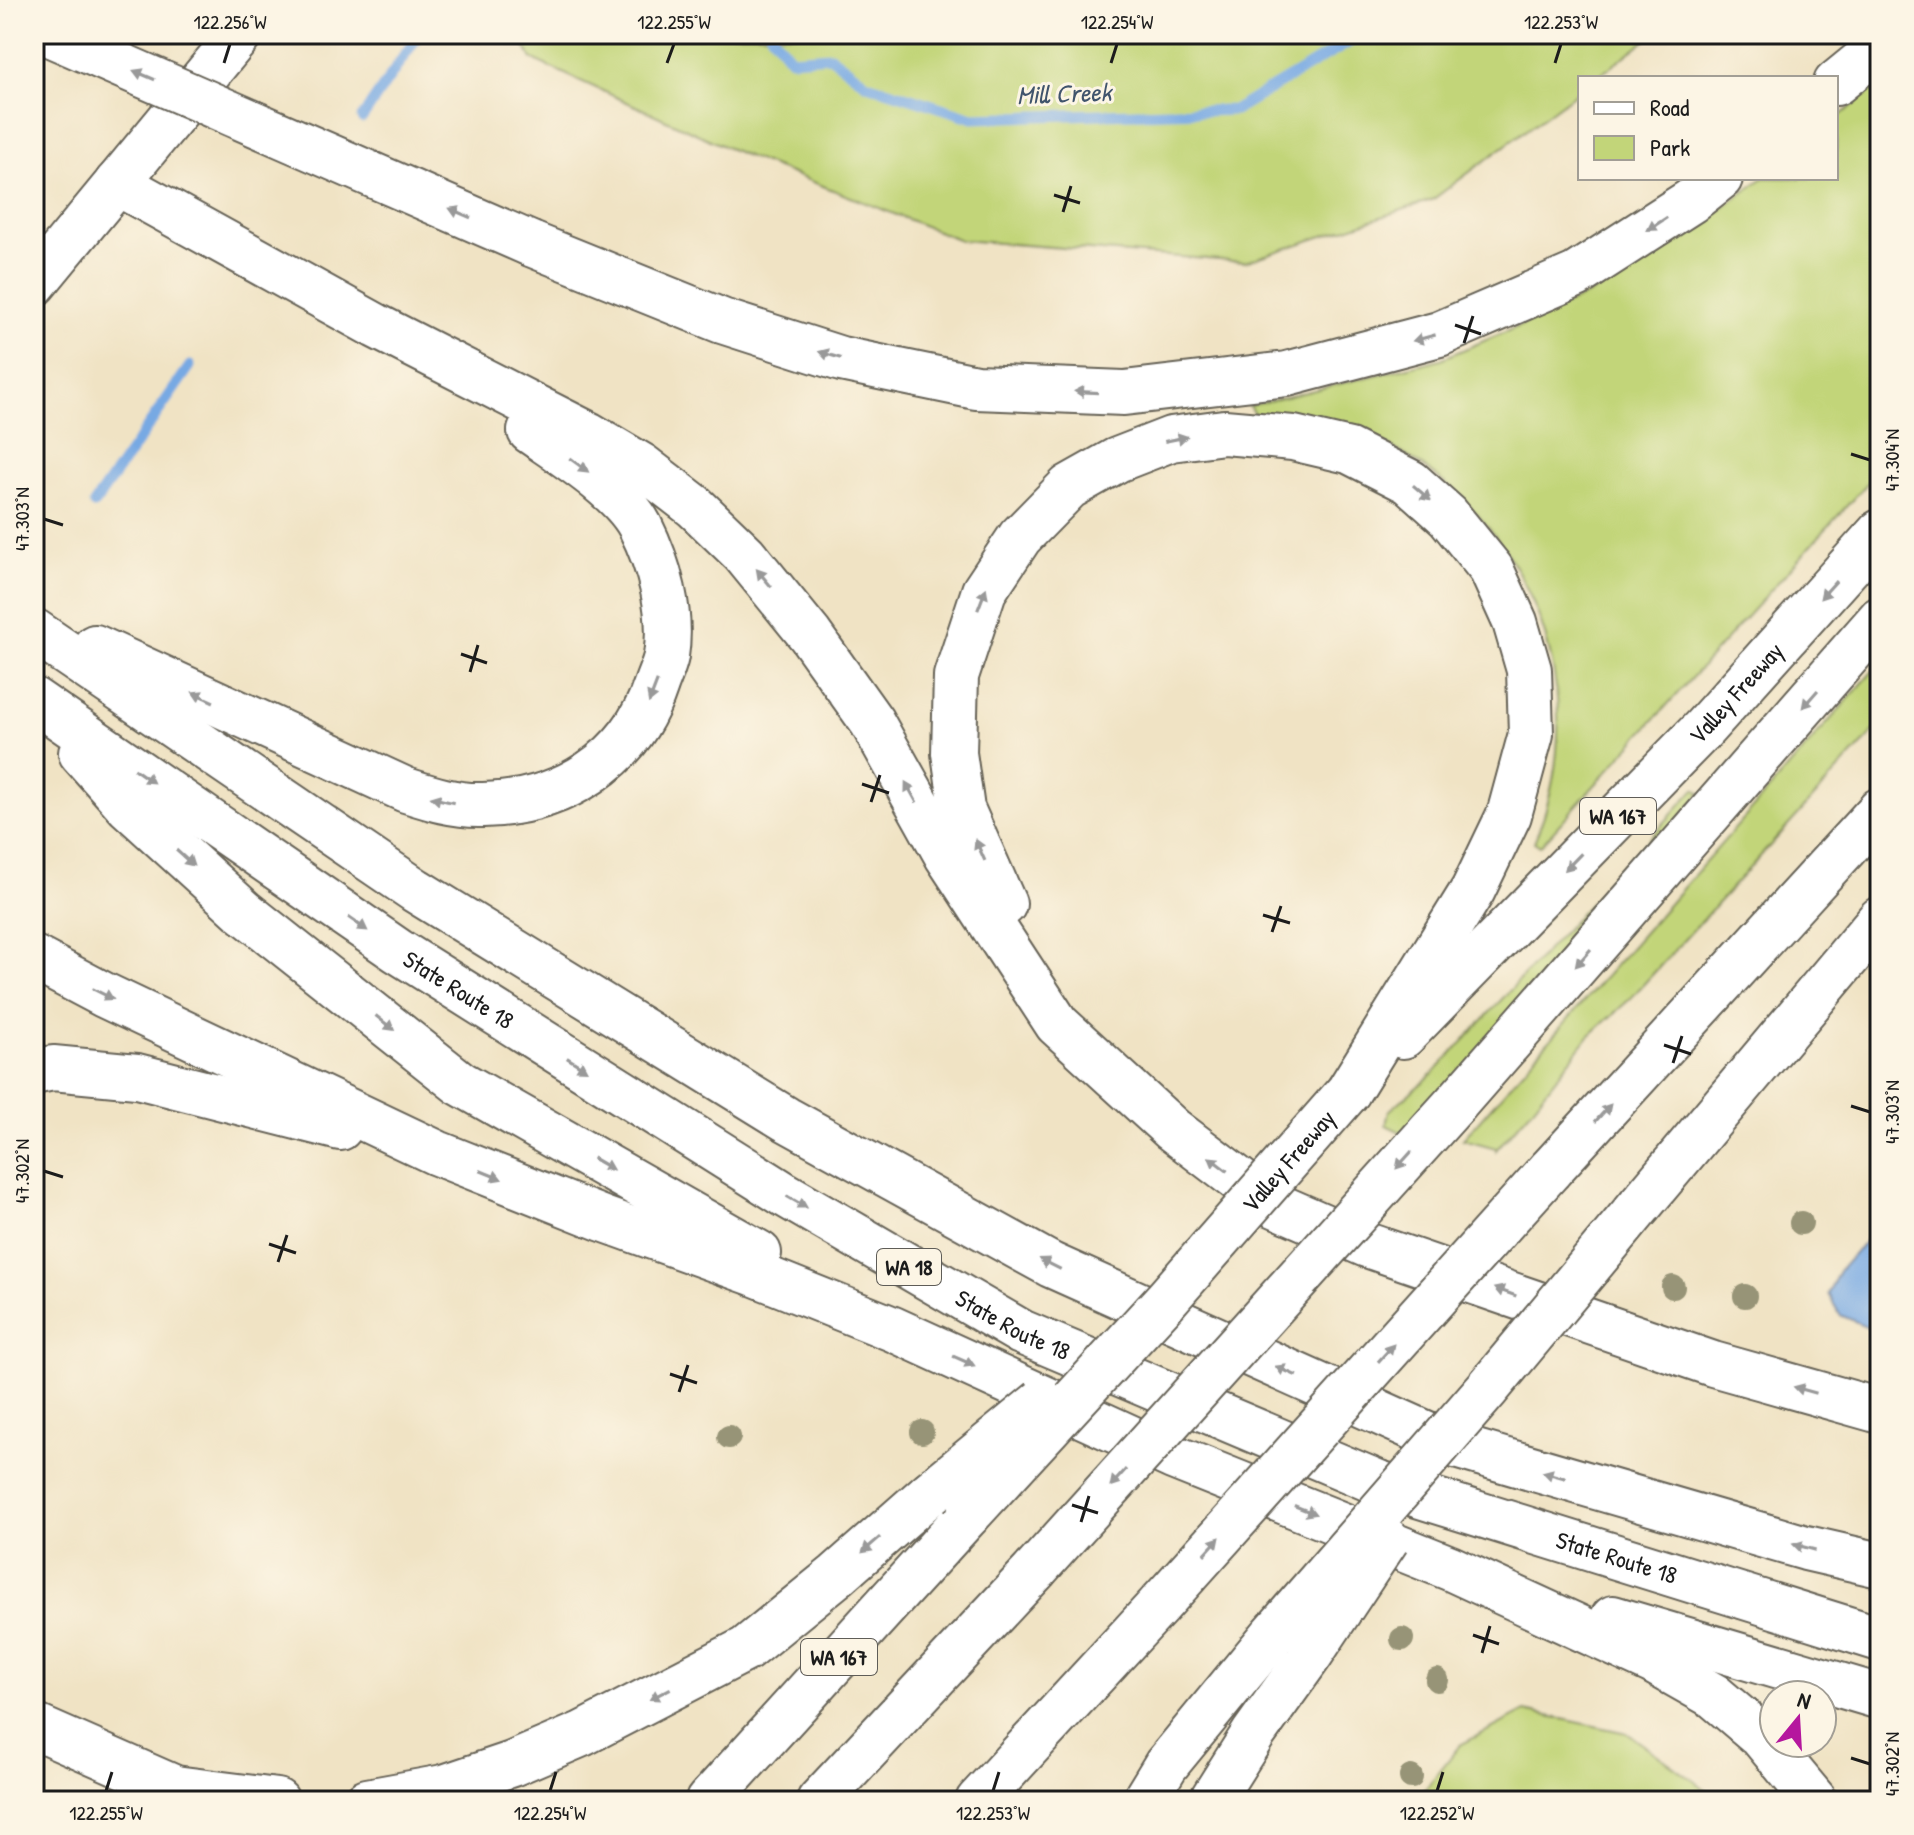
<svg xmlns="http://www.w3.org/2000/svg" width="1914" height="1835" font-family="'Patrick Hand',sans-serif">
  <rect width="100%" height="100%" fill="#fcf5e5"/>
  <filter id="ink" filterUnits="userSpaceOnUse"><feTurbulence type="fractalNoise" baseFrequency=".0125" numOctaves="2"/><feDisplacementMap in="SourceGraphic" scale="16" xChannelSelector="R" yChannelSelector="G"/><feConvolveMatrix kernelMatrix="1 2 1 2 8 2 1 2 1" color-interpolation-filters="sRGB"/></filter>
  <filter id="wash" filterUnits="userSpaceOnUse"><feTurbulence type="fractalNoise" baseFrequency=".006" numOctaves="4" result="noise"/><feDisplacementMap in="SourceGraphic" scale="32" xChannelSelector="R" yChannelSelector="G"/><feGaussianBlur stdDeviation="1.8" result="paint"/><feColorMatrix in="noise" values="0 0 0 0 0 0 0 0 0 0 0 0 0 0 0 0 0 1.4 0 .05"/><feComposite in="paint" operator="in"/></filter>
  <g filter="url(#wash)">
    <rect width="100%" height="100%" fill="#f0e3c4"/>
    <g fill="#c2d579" stroke="#6f784a" stroke-width="2">
      <polygon points="518,34 1654,34 1596,78 1580,78 1580,90 1432,200 1245,262 960,240 739,153 532,59"/>
      <path d="M1880,83V469L1540,846L1534,842C1612,659 1493,448 1297,415C1283,413 1268,414 1254,414L1249,406L1441,359L1541,317L1605,286L1672,245L1763,178H1836V119Z"/>
      <polygon points="1880,663 1880,725 1631,998 1589,1036 1532,1109 1496,1150 1496,1148 1463,1139"/>
      <polygon points="1695,789 1701,793 1407,1135 1386,1125 1389,1111 1436,1071"/>
      <polygon points="1525,1711 1627,1733 1722,1801 1416,1801 1460,1745"/>
    </g>
    <polygon fill="#77a9e3" stroke="#4a6280" stroke-width="2" points="1880,1224 1880,1332 1840,1315 1828,1294 1839,1271"/>
    <g fill="none" stroke-linecap="round" stroke-linejoin="round">
      <g stroke="#77a9e3" stroke-width="11">
        <polyline points="771,34 791,59 830,56 867,84 973,118 1235,110 1363,34"/>
        <polyline points="362,118 419,34"/>
        <polyline points="94,504 190,366"/>
      </g>
    </g>
  </g>
  <g filter="url(#ink)">
    <g fill="none" stroke-linecap="round" stroke-linejoin="round">
      <defs>
        <polyline id="secondary" points="34,284 240,34"/>
        <g id="highway">
          <polyline points="1836,83 1880,47"/>
          <polyline points="117,183 376,326 588,434 642,466 694,506 744,554 810,635 872,722 947,856 1057,1024 1172,1129 1268,1202 1367,1245 1713,1364 1880,1411"/>
          <polyline points="531,244 722,321 841,359 976,387 1124,393 1287,374 1439,334 1576,275 1691,201 1720,178"/>
          <polyline points="34,631 415,890 786,1119 1051,1265 1452,1445 1806,1548 1880,1565"/>
          <path d="M95,647L406,790C431,798 456,806 483,805C562,803 631,761 656,685C659,676 664,666 666,656C673,613 659,564 640,526C621,490 563,454 530,431"/>
          <path id="s1" d="M34,700L398,951L784,1194L1021,1332L1379,1483L1880,1639"/>
          <polyline points="81,753 128,806 243,911 460,1083 759,1253"/>
          <polyline points="1004,904 962,809 954,753 956,676 984,591 1020,537 1069,487 1117,460 1171,439 1224,432 1293,438 1349,451 1410,482 1448,516 1491,569 1515,622 1529,670 1531,734 1509,815 1473,890 1348,1092"/>
          <polyline points="34,958 104,995 437,1153 603,1219 753,1273 893,1329 1173,1457 1450,1568 1654,1662 1714,1696 1761,1736 1815,1801"/>
          <path id="s2" d="M1403,1036L1703,729L1880,532"/>
          <polyline points="34,1072 53,1068 137,1076 340,1128"/>
          <polyline points="1457,1102 1880,619"/>
          <polyline points="1550,1170 1880,810"/>
          <polyline points="1640,1205 1880,919"/>
          <polyline points="1613,1618 1880,1697"/>
          <polyline points="34,1726 175,1788 277,1801"/>
          <polyline points="367,1801 444,1787 512,1764 582,1734 746,1649 837,1575 930,1493"/>
          <polyline points="708,1801 969,1514"/>
          <polyline points="819,1801 1035,1570"/>
          <polyline points="978,1801 1160,1604"/>
          <polyline points="1144,1801 1166,1765 1272,1636"/>
          <polyline points="1211,1801 1254,1733 1310,1655"/>
        </g>
      </defs>
      <use href="#secondary" stroke="#666257" stroke-width="48"/>
      <use href="#highway" stroke="#666257" stroke-width="48"/>
      <use href="#secondary" stroke="#fff" stroke-width="44"/>
      <use href="#highway" stroke="#fff" stroke-width="44"/>
      <defs>
        <g id="highway-bridge">
          <polyline points="49,34 531,244"/>
          <polyline points="930,1493 1042,1401"/>
          <path id="s3" d="M969,1514L1165,1301L1348,1092"/>
          <polyline points="1035,1570 1457,1102"/>
          <polyline points="1160,1604 1550,1170"/>
          <polyline points="1272,1636 1488,1388 1640,1205"/>
          <polyline points="1310,1655 1387,1539"/>
        </g>
      </defs>
      <use href="#highway-bridge" stroke="#666257" stroke-width="48" stroke-linecap="butt"/>
      <use href="#highway-bridge" stroke="#fff" stroke-width="44"/>
    </g>
    <g fill="#979477">
      <circle cx="1801" cy="1223" r="12"/>
      <circle cx="1673" cy="1287" r="12"/>
      <circle cx="1745" cy="1296" r="12"/>
      <circle cx="922" cy="1432" r="12"/>
      <circle cx="729" cy="1437" r="12"/>
      <circle cx="1402" cy="1639" r="12"/>
      <circle cx="1437" cy="1680" r="12"/>
      <circle cx="1411" cy="1777" r="12"/>
    </g>
    <defs><path id="oneway-solid" d="M-6-.8H1V-3.2L6.5 0L1 3.2V.8H-6Z" transform="scale(2)"/></defs>
    <g fill="#999">
      <use href="#oneway-solid" transform="translate(144 75) rotate(-157)"/>
      <use href="#oneway-solid" transform="translate(460 213) rotate(-156)"/>
      <use href="#oneway-solid" transform="translate(1657 224) rotate(147)"/>
      <use href="#oneway-solid" transform="translate(1424 338) rotate(165)"/>
      <use href="#oneway-solid" transform="translate(830 355) rotate(-163)"/>
      <use href="#oneway-solid" transform="translate(1086 392) rotate(-177)"/>
      <use href="#oneway-solid" transform="translate(1176 439) rotate(-12)"/>
      <use href="#oneway-solid" transform="translate(579 465) rotate(36)"/>
      <use href="#oneway-solid" transform="translate(1422 493) rotate(41)"/>
      <use href="#oneway-solid" transform="translate(764 578) rotate(-130)"/>
      <use href="#oneway-solid" transform="translate(1828 590) rotate(132)"/>
      <use href="#oneway-solid" transform="translate(982 599) rotate(-69)"/>
      <use href="#oneway-solid" transform="translate(653 692) rotate(111)"/>
      <use href="#oneway-solid" transform="translate(203 697) rotate(-155)"/>
      <use href="#oneway-solid" transform="translate(1810 699) rotate(131)"/>
      <use href="#oneway-solid" transform="translate(144 776) rotate(35)"/>
      <use href="#oneway-solid" transform="translate(911 792) rotate(-119)"/>
      <use href="#oneway-solid" transform="translate(442 800) rotate(-167)"/>
      <use href="#oneway-solid" transform="translate(980 850) rotate(-114)"/>
      <use href="#oneway-solid" transform="translate(185 858) rotate(42)"/>
      <use href="#oneway-solid" transform="translate(1573 862) rotate(134)"/>
      <use href="#oneway-solid" transform="translate(358 924) rotate(35)"/>
      <use href="#oneway-solid" transform="translate(1583 958) rotate(131)"/>
      <use href="#oneway-solid" transform="translate(103 994) rotate(27)"/>
      <use href="#oneway-solid" transform="translate(385 1023) rotate(38)"/>
      <use href="#oneway-solid" transform="translate(577 1064) rotate(32)"/>
      <use href="#oneway-solid" transform="translate(1603 1113) rotate(-48)"/>
      <use href="#oneway-solid" transform="translate(1404 1160) rotate(132)"/>
      <use href="#oneway-solid" transform="translate(603 1164) rotate(30)"/>
      <use href="#oneway-solid" transform="translate(1218 1164) rotate(-143)"/>
      <use href="#oneway-solid" transform="translate(491 1175) rotate(22)"/>
      <use href="#oneway-solid" transform="translate(797 1202) rotate(30)"/>
      <use href="#oneway-solid" transform="translate(1050 1264) rotate(-153)"/>
      <use href="#oneway-solid" transform="translate(1505 1292) rotate(-161)"/>
      <use href="#oneway-solid" transform="translate(1386 1353) rotate(-48)"/>
      <use href="#oneway-solid" transform="translate(964 1361) rotate(24)"/>
      <use href="#oneway-solid" transform="translate(1286 1371) rotate(-156)"/>
      <use href="#oneway-solid" transform="translate(1805 1390) rotate(-164)"/>
      <use href="#oneway-solid" transform="translate(1554 1475) rotate(-164)"/>
      <use href="#oneway-solid" transform="translate(1118 1478) rotate(132)"/>
      <use href="#oneway-solid" transform="translate(1305 1510) rotate(22)"/>
      <use href="#oneway-solid" transform="translate(871 1545) rotate(139)"/>
      <use href="#oneway-solid" transform="translate(1212 1546) rotate(-48)"/>
      <use href="#oneway-solid" transform="translate(1804 1547) rotate(-165)"/>
      <use href="#oneway-solid" transform="translate(660 1694) rotate(152)"/>
    </g>
  </g>
  <path fill="none" stroke="#1c1c1c" stroke-width="3" d="M224,63L230,44M667,63L674,44M1111,63L1117,44M1555,63L1561,44M1054,195L1080,203M1063,212L1071,186M1455,325L1481,334M1464,343L1473,316M1851,454L1870,460M44,519L63,525M461,654L487,663M470,672L478,645M862,784L889,793M871,802L880,775M1263,915L1290,923M1272,932L1281,906M1664,1045L1691,1054M1673,1063L1682,1036M1851,1106L1870,1112M44,1171L63,1177M269,1244L296,1253M278,1262L287,1235M670,1374L697,1383M679,1392L688,1365M1072,1505L1098,1513M1081,1522L1089,1496M1473,1635L1499,1644M1482,1653L1490,1626M1851,1758L1870,1764M106,1791L112,1772M550,1791L556,1772M993,1791L999,1772M1437,1791L1443,1772"/>
  <g text-anchor="middle" dominant-baseline="central" stroke-width="6" stroke-linejoin="round" paint-order="stroke">
    <g fill="#fcf5e5" stroke="#5f5d58" stroke-width="2">
      <rect x="1580" y="798" width="76" height="36" rx="6"/>
      <rect x="877" y="1249" width="64" height="36" rx="6"/>
      <rect x="801" y="1639" width="76" height="36" rx="6"/>
    </g>
    <g font-size="22" font-weight="bold" fill="#1c1c1c">
      <text x="1618" y="816">WA 167</text>
      <text x="909" y="1267">WA 18</text>
      <text x="839" y="1657">WA 167</text>
    </g>
    <g font-size="24" fill="#1c1c1c" stroke="#fcf5e5">
      <text stroke="none"><textPath href="#s2" startOffset="478">Valley Freeway</textPath></text>
      <text stroke="none"><textPath href="#s1" startOffset="514">State Route 18</textPath></text>
      <text stroke="none"><textPath href="#s3" startOffset="476">Valley Freeway</textPath></text>
      <text stroke="none"><textPath href="#s1" startOffset="1162">State Route 18</textPath></text>
      <text stroke="none"><textPath href="#s1" startOffset="1810">State Route 18</textPath></text>
    </g>
    <g font-size="26" font-style="italic" fill="#40546c" stroke="#fcf5e5">
      <text transform="translate(1064 93) rotate(-2)">Mill Creek</text>
    </g>
  </g>
  <rect width="1914" height="1835" fill="none" stroke="#fcf5e5" stroke-width="88"/>
  <rect x="1578" y="76" width="260" height="104" fill="#fcf5e5" stroke="#a29e95" stroke-width="2"/>
  <rect x="1594" y="102" width="40" height="12" fill="#ffffff" stroke="#a29e95" stroke-width="2"/>
  <text x="1650" y="116" font-size="24" fill="#1c1c1c">Road</text>
  <rect x="1594" y="136" width="40" height="24" fill="#c2d579" stroke="#a29e95" stroke-width="2"/>
  <text x="1650" y="156" font-size="24" fill="#1c1c1c">Park</text>
  <g transform="translate(1798 1719) rotate(18)"><circle r="38" fill="#fcf5e5" stroke="#a29e95" stroke-width="2"/>
  <path d="M0-6L14 30L0 20L-14 30Z" fill="#b5179e"/>
  <text y="-12" font-size="22" font-weight="bold" text-anchor="middle" fill="#1c1c1c">N</text>
  </g>
  <rect x="44" y="44" width="1826" height="1747" fill="none" stroke="#1c1c1c" stroke-width="3"/>
  <g font-size="20" text-anchor="middle" fill="#1c1c1c">
    <text x="230" y="29">122.256°W</text>
    <text x="674" y="29">122.255°W</text>
    <text x="1117" y="29">122.254°W</text>
    <text x="1561" y="29">122.253°W</text>
    <text transform="translate(1892 460) rotate(-90)" y="7">47.304°N</text>
    <text transform="translate(22 519) rotate(-90)" y="7">47.303°N</text>
    <text transform="translate(1892 1112) rotate(-90)" y="7">47.303°N</text>
    <text transform="translate(22 1171) rotate(-90)" y="7">47.302°N</text>
    <text transform="translate(1892 1764) rotate(-90)" y="7">47.302°N</text>
    <text x="106" y="1820">122.255°W</text>
    <text x="550" y="1820">122.254°W</text>
    <text x="993" y="1820">122.253°W</text>
    <text x="1437" y="1820">122.252°W</text>
  </g>
</svg>
